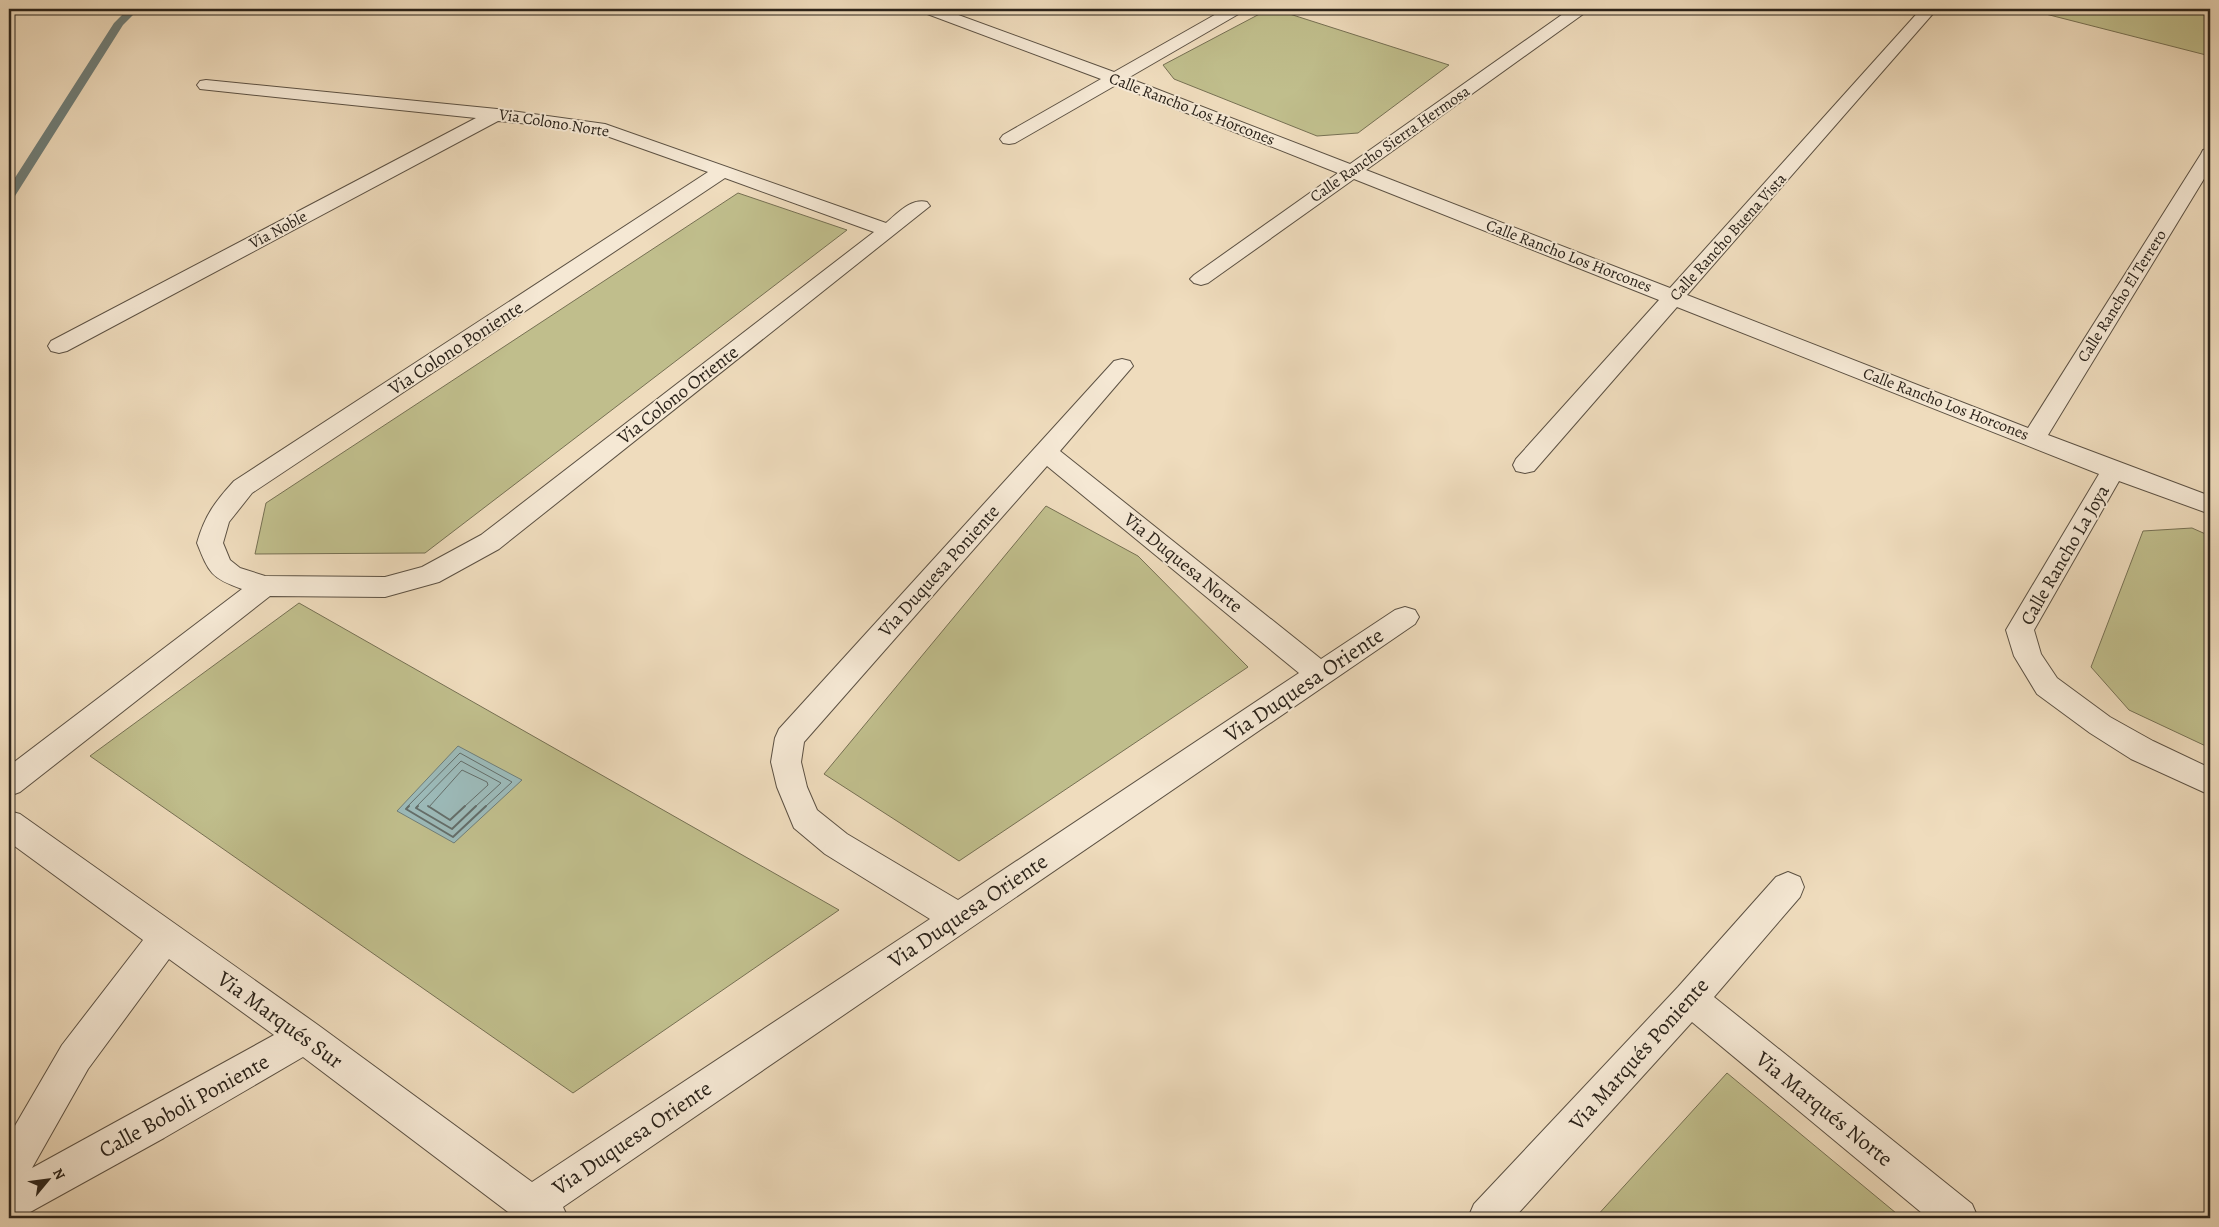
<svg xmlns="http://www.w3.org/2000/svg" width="2219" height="1227" font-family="Alegreya,serif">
  <rect width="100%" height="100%" fill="#efdcbd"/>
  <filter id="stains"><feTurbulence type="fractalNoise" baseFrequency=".004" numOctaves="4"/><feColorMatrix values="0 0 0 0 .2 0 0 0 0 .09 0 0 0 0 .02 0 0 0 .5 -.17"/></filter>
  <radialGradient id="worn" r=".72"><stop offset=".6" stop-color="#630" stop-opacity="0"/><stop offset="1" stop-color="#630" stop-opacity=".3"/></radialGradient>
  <g fill="#c0be8c" stroke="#767053">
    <polygon points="1269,9 1274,9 1449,65 1358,133 1317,136 1174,79 1163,65"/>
    <polygon points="2026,9 2210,9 2210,56"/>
    <polygon points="738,193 847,230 425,553 255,554 266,503"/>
    <polygon points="1046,506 1138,556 1248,667 959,861 824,774"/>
    <polygon points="2192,528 2210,536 2210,748 2129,710 2091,667 2143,531"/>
    <polygon points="299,603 839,910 573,1093 90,756"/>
    <polygon points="1727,1073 1902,1218 1595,1218"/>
  </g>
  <polygon fill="#9cbab9" stroke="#6f7e79" points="458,746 522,780 454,843 397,811"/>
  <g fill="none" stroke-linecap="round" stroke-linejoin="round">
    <g stroke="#646e6a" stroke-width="1">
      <polyline points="407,807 460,753 512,782 485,807"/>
      <polyline points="416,807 461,761 501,783 475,807"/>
      <polyline points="429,807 462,770 487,782 488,785 464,807"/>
    </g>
    <g stroke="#646e6a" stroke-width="2">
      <polyline points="409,806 406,809 453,837 486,806"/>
      <polyline points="418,806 416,808 452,829 476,806"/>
      <polyline points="428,806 450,820 465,806"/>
    </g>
    <polygon fill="#6f7e79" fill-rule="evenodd" points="128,9 139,9 123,25 15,196 9,200 9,187 114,23"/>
    <defs>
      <g id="minor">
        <polygon points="920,9 942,9 1114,72 1225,9 1244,9 1242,12 1128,78 1350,164 1570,9 1588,9 1586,12 1366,170 1670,288 1921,9 1937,9 1687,295 2028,428 2201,154 2203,150 2210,148 2210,169 2048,435 2210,496 2210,514 2119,481 2034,630 2041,654 2057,678 2110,717 2153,741 2210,768 2210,795 2131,759 2090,733 2037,694 2014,656 2006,630 2099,474 1677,307 1534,471 1525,473 1516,471 1513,465 1516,459 1659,300 1354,179 1208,283 1201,285 1194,283 1190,279 1194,275 1338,173 1116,85 1015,143 1009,144 1003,143 1000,139 1003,135 1101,79 922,12"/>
        <path d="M206,80L497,109L605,124L886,223C898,213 911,198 927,202L930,206L499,549L439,582L385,597L270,596L20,792L9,796V766L242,589C211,578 209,573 197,543C205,515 215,502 234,481L708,172L601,134L564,127L498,121L67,351L59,353L51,351L48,346L51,341L476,118L200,89L197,85L200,81ZM725,178L874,232L481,535L422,567L385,577L265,576L240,568L230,560L223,543L229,522L252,493Z"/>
        <path d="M1122,359L1130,361L1133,366L1060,451L1321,659L1395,610L1405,607L1415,610L1419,617L1415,624L563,1207L568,1218H516L303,1057L164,1138L23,1216L9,1218V1136L62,1045L143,940L9,842V811L20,814L318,1025L532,1182L930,919L825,854L794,828L777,787L771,762L775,738L779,729L1114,361ZM1047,466L1299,673L958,900L847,834L817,810L807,787L801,762L804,742ZM169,959L274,1035L32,1168L88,1069Z"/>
        <polygon points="1788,872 1800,877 1804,887 1800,897 1714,997 1972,1204 1978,1218 1928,1218 1692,1022 1514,1218 1468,1218 1474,1204 1678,987 1776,877"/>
      </g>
    </defs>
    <use href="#minor" stroke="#5c5143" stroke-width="2"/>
    <use href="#minor" fill="#f5e8d4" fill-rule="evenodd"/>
  </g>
  <g text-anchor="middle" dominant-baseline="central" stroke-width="4" stroke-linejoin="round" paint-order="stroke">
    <g font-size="16" fill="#2b231a" stroke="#f5e8d4">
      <text transform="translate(1192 109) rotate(21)">Calle Rancho Los Horcones</text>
      <text transform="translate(554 123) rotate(9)">Via Colono Norte</text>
      <text transform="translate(1390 144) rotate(-35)">Calle Rancho Sierra Hermosa</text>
      <text transform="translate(278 230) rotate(-28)">Via Noble</text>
      <text transform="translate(1728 237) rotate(-48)">Calle Rancho Buena Vista</text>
      <text transform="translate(1569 256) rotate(21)">Calle Rancho Los Horcones</text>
      <text transform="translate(2122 296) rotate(-58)">Calle Rancho El Terrero</text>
      <text transform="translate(1946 404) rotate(21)">Calle Rancho Los Horcones</text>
    </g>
    <g font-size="19" fill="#2b231a" stroke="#f5e8d4">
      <text transform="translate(456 348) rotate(-33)">Via Colono Poniente</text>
      <text transform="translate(678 395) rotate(-38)">Via Colono Oriente</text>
      <text transform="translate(2065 555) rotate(-60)">Calle Rancho La Joya</text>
      <text transform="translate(1183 563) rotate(39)">Via Duquesa Norte</text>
      <text transform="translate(939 571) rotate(-48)">Via Duquesa Poniente</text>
    </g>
    <g font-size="22" fill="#2b231a" stroke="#f5e8d4">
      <text transform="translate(1304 685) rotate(-34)">Via Duquesa Oriente</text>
      <text transform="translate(968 911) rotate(-34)">Via Duquesa Oriente</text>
      <text transform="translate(280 1020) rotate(36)">Via Marqués Sur</text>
      <text transform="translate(1639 1054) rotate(-48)">Via Marqués Poniente</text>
      <text transform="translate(184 1106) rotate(-29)">Calle Boboli Poniente</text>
      <text transform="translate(1824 1109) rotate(39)">Via Marqués Norte</text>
      <text transform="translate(632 1138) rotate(-34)">Via Duquesa Oriente</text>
    </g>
  </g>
  <rect width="2219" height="1227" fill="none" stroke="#efdcbd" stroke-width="30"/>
  <rect x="10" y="10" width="2199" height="1207" fill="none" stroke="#2b231a" stroke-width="2.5"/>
  <rect x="15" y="15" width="2189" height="1197" fill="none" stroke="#2b231a"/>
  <g transform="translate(48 1180) rotate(61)" stroke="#f5e8d4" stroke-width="4" paint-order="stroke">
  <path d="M0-4L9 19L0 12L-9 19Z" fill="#2b231a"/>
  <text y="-8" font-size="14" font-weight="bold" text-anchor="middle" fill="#2b231a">N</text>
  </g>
  <rect width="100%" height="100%" filter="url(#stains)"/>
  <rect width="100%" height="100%" fill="url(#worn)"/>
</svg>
